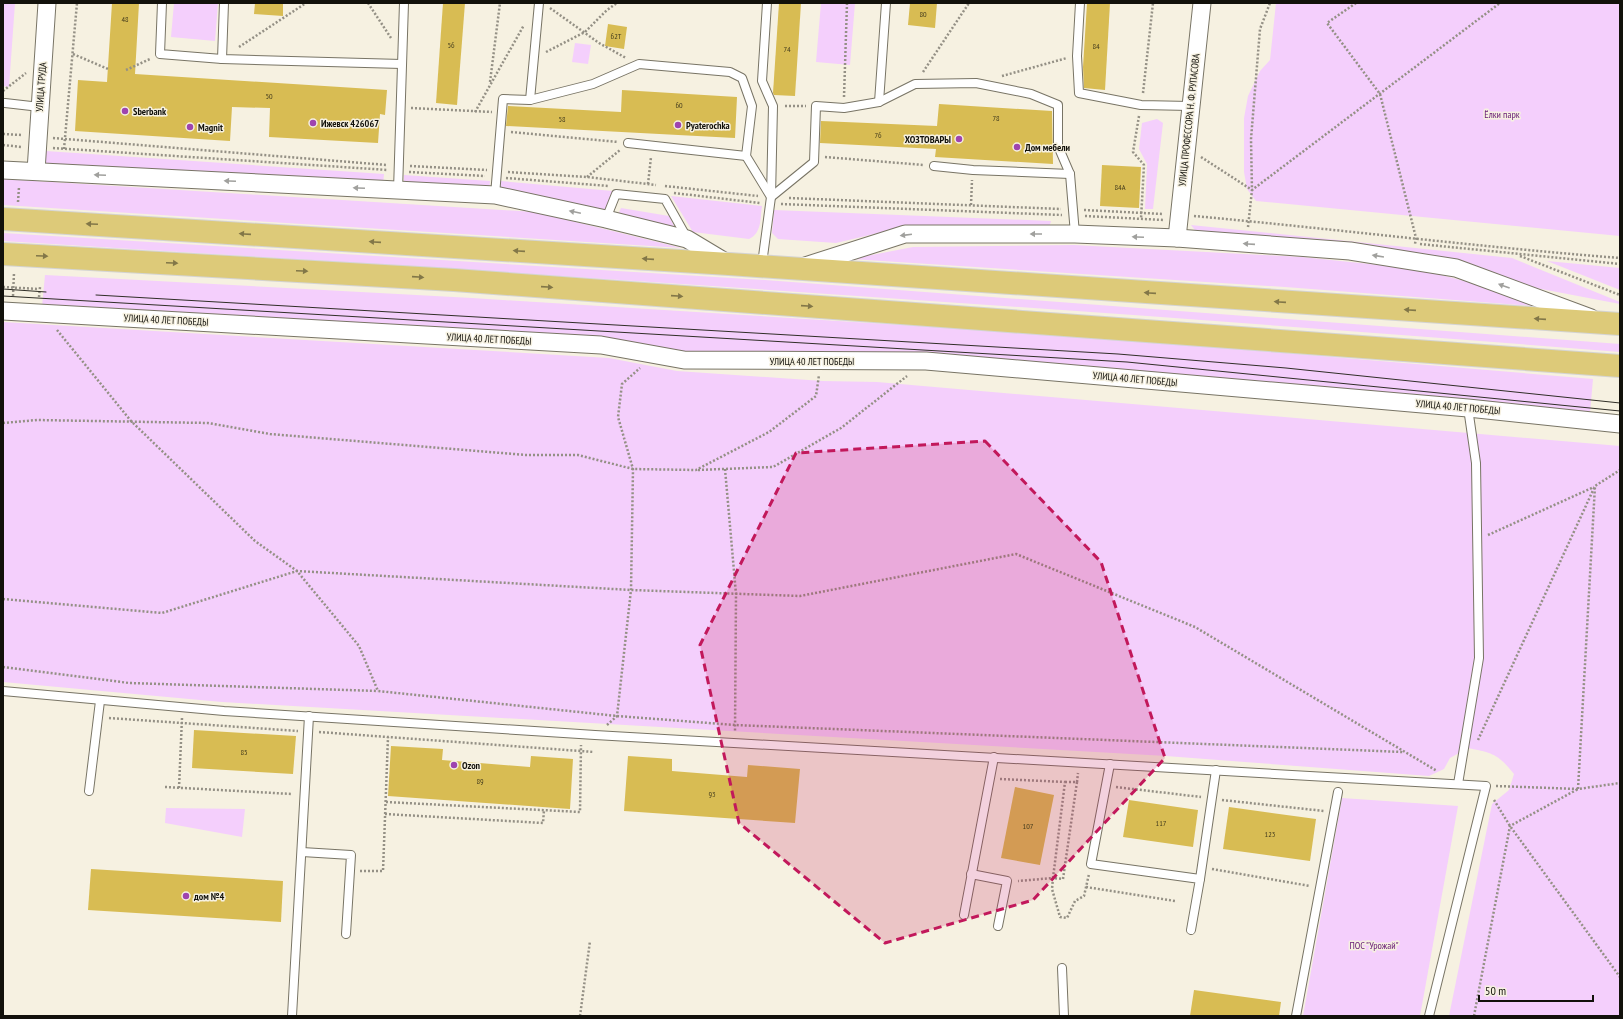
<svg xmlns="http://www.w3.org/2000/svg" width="1623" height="1019" font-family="'PT Sans Narrow',sans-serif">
  <rect width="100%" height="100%" fill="#f6f1e1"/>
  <g fill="#f4cffc">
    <polygon points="3,3 15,3 9,87 3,86"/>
    <polygon points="174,3 218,3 215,41 171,37"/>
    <polygon points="821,3 855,3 850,65 816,62"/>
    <polygon points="1276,3 1620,3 1620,236 1256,201 1247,189 1244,172 1244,118 1248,96 1260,71 1270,60"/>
    <polygon points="575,43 591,45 588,64 572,62"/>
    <polygon points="1157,119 1163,123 1153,209 1145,209 1147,164 1139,149 1142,123"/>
    <polygon points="46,151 384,174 383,185 44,165"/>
    <polygon points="404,175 490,181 489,191 404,185"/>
    <polygon points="3,179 535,212 682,248 3,205"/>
    <polygon points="501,181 613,191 606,209 602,213 500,192"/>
    <path d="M671,196L762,206C760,219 762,233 749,239L693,232Z"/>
    <polygon points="621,208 669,216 676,230 617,217"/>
    <polygon points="774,210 1051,221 1049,228 908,226 836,243 778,239 772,233"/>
    <polygon points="1191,225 1512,258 1620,302 1620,304 1536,288 1460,261 1198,234"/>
    <path d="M3,233L765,280L1620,344V352C1081,309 542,274 3,241Z"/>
    <polygon points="1074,245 1302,257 1418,269 1480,285 1533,306 1285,287 851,259 913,247"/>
    <polygon points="1547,261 1620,268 1620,290"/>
    <polygon points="45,275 472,298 1094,337 1593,379 1590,413 1087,372 822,366 42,307"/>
    <path d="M3,322L609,358L677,371L823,381L877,382L1620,446V1016H1449L1492,804L1509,790L1514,774C1498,754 1493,753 1468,748L1450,758L1444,769L1429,776L1166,756L222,702L3,682Z"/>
    <polygon points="1342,798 1458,806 1420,1016 1303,1016"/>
    <polygon points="166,808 245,809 242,837 165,823"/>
  </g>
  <g fill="#d8bc53">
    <polygon points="112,3 139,3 135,74 387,90 385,115 380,114 378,143 269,137 270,108 232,107 230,141 75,131 78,80 107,82"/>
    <polygon points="255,3 283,3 283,16 254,14"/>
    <polygon points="443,3 465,3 457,105 436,103"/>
    <polygon points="779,3 801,3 795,96 774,95 773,93"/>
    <polygon points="910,3 937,3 935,28 908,25"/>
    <polygon points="1087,3 1110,3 1105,90 1084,88 1083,67"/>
    <polygon points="608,24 627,27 624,49 605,46"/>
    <polygon points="622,90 737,97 735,138 506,126 508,106 621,112"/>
    <polygon points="939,104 1052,111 1053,164 935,157 936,149 820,143 821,121 937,126"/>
    <polygon points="1102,165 1141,167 1139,208 1100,206"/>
    <polygon points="194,730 296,736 293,774 192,768"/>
    <polygon points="391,746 443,749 442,760 530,767 531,756 573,759 570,809 388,796"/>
    <polygon points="628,756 672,759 672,771 747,777 748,765 800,769 795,823 624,811"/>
    <polygon points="1015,787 1054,795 1040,865 1001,858"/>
    <polygon points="1129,800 1198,810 1193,847 1123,837"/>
    <polygon points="1229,807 1316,819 1310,861 1223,849"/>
    <polygon points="91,869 283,881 281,922 88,910"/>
    <polygon points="1194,990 1281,1002 1279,1016 1190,1016"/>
  </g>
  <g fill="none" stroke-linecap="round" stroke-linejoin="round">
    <defs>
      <g id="lane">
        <polyline points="162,3 160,54 222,59 402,64"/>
        <polyline points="1080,3 1077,56 1079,93 1141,105 1190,106"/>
        <polyline points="222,59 224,3"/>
        <polyline points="530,100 539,3"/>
        <polyline points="879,102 886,3"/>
        <polyline points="5,103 40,107"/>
        <polyline points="628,143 746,156"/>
        <polyline points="934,166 973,170 1070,174"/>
        <polyline points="398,190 404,3"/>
        <polyline points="495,195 503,99 530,100 593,84 639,64 730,72 742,78 752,106 746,156 771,197 814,162 816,106 844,108 879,102 915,84 976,83 1031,94 1058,105 1058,146 1070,174 1075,234"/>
        <polyline points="606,219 616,194 665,199 687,238"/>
        <polyline points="762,264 771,197 773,106 762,81 767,3"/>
        <polyline points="3,691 224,711 595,735 1486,786 1429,1016"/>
        <polyline points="1110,764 1091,864 1200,879 1191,930"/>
        <polyline points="1458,784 1479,658 1476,463 1468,408"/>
        <polyline points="89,791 100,701"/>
        <polyline points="302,852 351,855 346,934"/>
        <polyline points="971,874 1007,881 998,926"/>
        <polyline points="1200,879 1216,770"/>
        <polyline points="964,915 994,757"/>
        <polyline points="1062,968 1064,1016"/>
        <polyline points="292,1016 309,716"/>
        <polyline points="1296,1016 1338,792"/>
      </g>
      <g id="street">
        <polyline points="3,170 495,195 606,219 687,239 727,263"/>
        <polyline points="36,171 47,3"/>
        <polyline points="1177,238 1202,3"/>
        <polyline points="805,266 905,234 1075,234 1177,238 1350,251 1456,268 1591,318"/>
        <polyline points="3,311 601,345 684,360 926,361 1468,408 1620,424"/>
      </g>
      <g id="primary">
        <polyline points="3,219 729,264 1620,324"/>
        <polyline points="3,254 454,280 1620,366"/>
      </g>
    </defs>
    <use href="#lane" stroke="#787465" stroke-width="10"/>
    <use href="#street" stroke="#787465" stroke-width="19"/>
    <use href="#primary" stroke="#d4d4d3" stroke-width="24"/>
    <g stroke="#949085" stroke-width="2.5" stroke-dasharray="2 2" stroke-linecap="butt">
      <polyline points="368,3 391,38"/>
      <polyline points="1356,3 1327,23 1380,94 1416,238 1415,244"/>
      <polyline points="550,8 599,43 626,58"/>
      <polyline points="239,47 306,3"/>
      <polyline points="546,52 585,32 607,10 617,3"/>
      <polyline points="73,54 108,69"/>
      <polyline points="126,70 150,59"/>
      <polyline points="923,72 969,3"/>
      <polyline points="1002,76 1067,58"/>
      <polyline points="490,82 500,3"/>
      <polyline points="3,91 26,73"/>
      <polyline points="1143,93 1153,3"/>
      <polyline points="844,97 847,3"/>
      <polyline points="785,106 806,106"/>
      <polyline points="411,108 492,112"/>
      <polyline points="475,112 524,25"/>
      <polyline points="1139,116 1133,152 1144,165 1141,219"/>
      <polyline points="511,132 618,142"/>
      <polyline points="3,134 22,135"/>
      <polyline points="53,138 387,165"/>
      <polyline points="3,145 22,147"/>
      <polyline points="53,148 388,170"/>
      <polyline points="64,149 77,3"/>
      <polyline points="825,157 924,165"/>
      <polyline points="1201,157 1252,190 1500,3"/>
      <polyline points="410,166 487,170"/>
      <polyline points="409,172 485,176"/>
      <polyline points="508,172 587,177 656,185"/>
      <polyline points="587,177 620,150"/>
      <polyline points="506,178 609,186"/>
      <polyline points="648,184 651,157"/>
      <polyline points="665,186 758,196"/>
      <polyline points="674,193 760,203"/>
      <polyline points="789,198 1061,209"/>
      <polyline points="18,202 19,187"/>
      <polyline points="781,204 1062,215"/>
      <polyline points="971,205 972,180"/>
      <polyline points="1084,210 1163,214"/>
      <polyline points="1085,216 1164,220"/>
      <path d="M1194,216C1336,229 1478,247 1620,258"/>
      <polyline points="1248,227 1252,190 1251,139 1260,29 1270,3"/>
      <polyline points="1420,244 1620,264"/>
      <polyline points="1520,256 1620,295"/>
      <polyline points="3,287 39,289"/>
      <polyline points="13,296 14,273"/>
      <polyline points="39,297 40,287"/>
      <polyline points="57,330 131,421 255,541 297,571 359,646 378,691 617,716 735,725 1403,752"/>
      <polyline points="3,423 37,420 208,423 270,434 526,455 578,455 633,469 696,470 769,432 816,396 819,375"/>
      <polyline points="725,469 736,594 735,732"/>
      <polyline points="698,470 773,467 841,428 907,376"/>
      <polyline points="1488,535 1594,487"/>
      <polyline points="3,599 162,613 297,571 631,590 800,596 1016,554 1195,627 1437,771"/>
      <polyline points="3,667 129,683 378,691"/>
      <polyline points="109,718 298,731"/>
      <polyline points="607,725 617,716 631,590 633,469 618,417 622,384 640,368"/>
      <polyline points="319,732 594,752"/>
      <polyline points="1478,740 1595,486"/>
      <polyline points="1000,779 1065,782 1053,878 1018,881"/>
      <polyline points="1065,782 1077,782 1063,879 1053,878 1052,889 1060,917 1067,918 1075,901 1084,896 1089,874"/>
      <polyline points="1077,782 1078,773"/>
      <polyline points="1496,786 1578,789 1620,783"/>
      <polyline points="165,787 292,794"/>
      <polyline points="1116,787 1201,797"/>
      <polyline points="179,788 182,718"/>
      <polyline points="1578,789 1595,486 1620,470"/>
      <polyline points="1222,800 1324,811"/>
      <polyline points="1494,800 1510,826 1620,977"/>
      <polyline points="386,802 580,812 581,745"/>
      <polyline points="385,814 543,823 544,810"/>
      <polyline points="1212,869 1310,886"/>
      <polyline points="360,871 383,871 388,737"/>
      <polyline points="1086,887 1175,901"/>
      <polyline points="580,1016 590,941"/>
      <polyline points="1474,1016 1510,826 1578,789"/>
    </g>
    <use href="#lane" stroke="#fff" stroke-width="8"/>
    <use href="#street" stroke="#fff" stroke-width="17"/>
    <use href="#primary" stroke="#ddca79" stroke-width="22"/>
    <g stroke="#302e27" stroke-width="1">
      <polyline points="3,289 46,292"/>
      <polyline points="96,295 1118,354 1286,368 1620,403"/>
      <polyline points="3,296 1127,362 1620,411"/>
    </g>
  </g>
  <defs><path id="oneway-solid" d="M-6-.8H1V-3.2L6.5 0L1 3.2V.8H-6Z"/></defs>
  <g fill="#a0a09d">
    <use href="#oneway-solid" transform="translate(100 175) rotate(-177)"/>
    <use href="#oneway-solid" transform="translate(230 181) rotate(-177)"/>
    <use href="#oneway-solid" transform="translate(359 188) rotate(-177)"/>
    <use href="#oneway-solid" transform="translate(575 212) rotate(-168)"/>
    <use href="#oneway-solid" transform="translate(1036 234) rotate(180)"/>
    <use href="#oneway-solid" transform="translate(906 235) rotate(173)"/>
    <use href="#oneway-solid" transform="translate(1138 237) rotate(-178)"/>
    <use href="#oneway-solid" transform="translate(1249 244) rotate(-176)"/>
    <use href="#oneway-solid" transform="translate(1378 256) rotate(-171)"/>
    <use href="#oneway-solid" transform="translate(1504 286) rotate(-160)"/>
  </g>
  <g fill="#827748">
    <use href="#oneway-solid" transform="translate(92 224) rotate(-177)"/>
    <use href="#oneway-solid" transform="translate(245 234) rotate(-176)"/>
    <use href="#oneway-solid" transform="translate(375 242) rotate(-176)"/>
    <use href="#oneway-solid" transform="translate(519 251) rotate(-176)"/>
    <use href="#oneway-solid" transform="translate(42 256) rotate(3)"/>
    <use href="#oneway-solid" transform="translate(648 259) rotate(-176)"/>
    <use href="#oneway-solid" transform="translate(172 263) rotate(3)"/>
    <use href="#oneway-solid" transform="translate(302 271) rotate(3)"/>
    <use href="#oneway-solid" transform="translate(418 277) rotate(4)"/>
    <use href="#oneway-solid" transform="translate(547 287) rotate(4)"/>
    <use href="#oneway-solid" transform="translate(1150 293) rotate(-176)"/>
    <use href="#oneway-solid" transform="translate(677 296) rotate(4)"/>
    <use href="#oneway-solid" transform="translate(1280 302) rotate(-176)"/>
    <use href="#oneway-solid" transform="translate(807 306) rotate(4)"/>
    <use href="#oneway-solid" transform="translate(1410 310) rotate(-176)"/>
    <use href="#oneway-solid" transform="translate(1540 319) rotate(-176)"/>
  </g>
  <path fill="#c2185b" fill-opacity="0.2" stroke="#c2185b" stroke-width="3" stroke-dasharray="8 5" stroke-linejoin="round" d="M985,441L1101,562L1165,758L1033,900L885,943L739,823L700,645L796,453Z"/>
  <g fill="#9e44af" stroke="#f6f1e1" stroke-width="1.5">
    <circle cx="125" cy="111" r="4"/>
    <circle cx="313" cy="123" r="4"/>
    <circle cx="678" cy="125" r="4"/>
    <circle cx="190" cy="127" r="4"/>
    <circle cx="959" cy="139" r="4"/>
    <circle cx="1017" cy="147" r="4"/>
    <circle cx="454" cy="765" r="4"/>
    <circle cx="186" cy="896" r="4"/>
  </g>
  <g text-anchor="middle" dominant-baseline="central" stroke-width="3" stroke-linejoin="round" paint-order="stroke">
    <g font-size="8" fill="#443c1d">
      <text x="923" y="14">80</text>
      <text x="125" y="19">48</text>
      <text x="616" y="36">62Т</text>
      <text x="451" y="45">56</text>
      <text x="1096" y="46">84</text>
      <text x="787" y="49">74</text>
      <text x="269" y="96">50</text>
      <text x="679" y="105">60</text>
      <text x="996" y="118">78</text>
      <text x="562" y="119">58</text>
      <text x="878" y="135">76</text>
      <text x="1120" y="187">84А</text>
      <text x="244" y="752">85</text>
      <text x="480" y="781">89</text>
      <text x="712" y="794">93</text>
      <text x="1161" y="823">117</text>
      <text x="1028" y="826">107</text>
      <text x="1270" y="834">123</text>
    </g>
    <g font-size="10" fill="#12110b" stroke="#f6f1e1">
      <text transform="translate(41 87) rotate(-86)">УЛИЦА ТРУДА</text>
      <text transform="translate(1189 120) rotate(-84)">УЛИЦА ПРОФЕССОРА Н. Ф. РУПАСОВА</text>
      <text transform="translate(166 320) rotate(3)">УЛИЦА 40 ЛЕТ ПОБЕДЫ</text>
      <text transform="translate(489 339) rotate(3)">УЛИЦА 40 ЛЕТ ПОБЕДЫ</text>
      <text x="812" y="361">УЛИЦА 40 ЛЕТ ПОБЕДЫ</text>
      <text transform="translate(1135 379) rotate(5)">УЛИЦА 40 ЛЕТ ПОБЕДЫ</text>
      <text transform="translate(1458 407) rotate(5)">УЛИЦА 40 ЛЕТ ПОБЕДЫ</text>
    </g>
    <g font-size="10" font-weight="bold" fill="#12110b" stroke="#f6f1e1" text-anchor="start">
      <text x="133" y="111">Sberbank</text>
      <text x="321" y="123">Ижевск 426067</text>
      <text x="686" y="125">Pyaterochka</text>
      <text x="198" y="127">Magnit</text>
      <text x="951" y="139" text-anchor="end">ХОЗТОВАРЫ</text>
      <text x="1025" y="147">Дом мебели</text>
      <text x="462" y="765">Ozon</text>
      <text x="194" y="896">дом №4</text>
    </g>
    <g font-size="10" fill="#661774" stroke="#f6f1e1">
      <text x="1502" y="114">Ёлки парк</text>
      <text x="1374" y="945">ПОС "Урожай"</text>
    </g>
  </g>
  <rect width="1623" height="1019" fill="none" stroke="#12110b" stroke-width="8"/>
  <path d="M1479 995v6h114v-6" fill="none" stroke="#12110b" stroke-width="2"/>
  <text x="1485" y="995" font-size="12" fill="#12110b" stroke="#f6f1e1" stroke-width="3" paint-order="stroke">50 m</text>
</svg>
